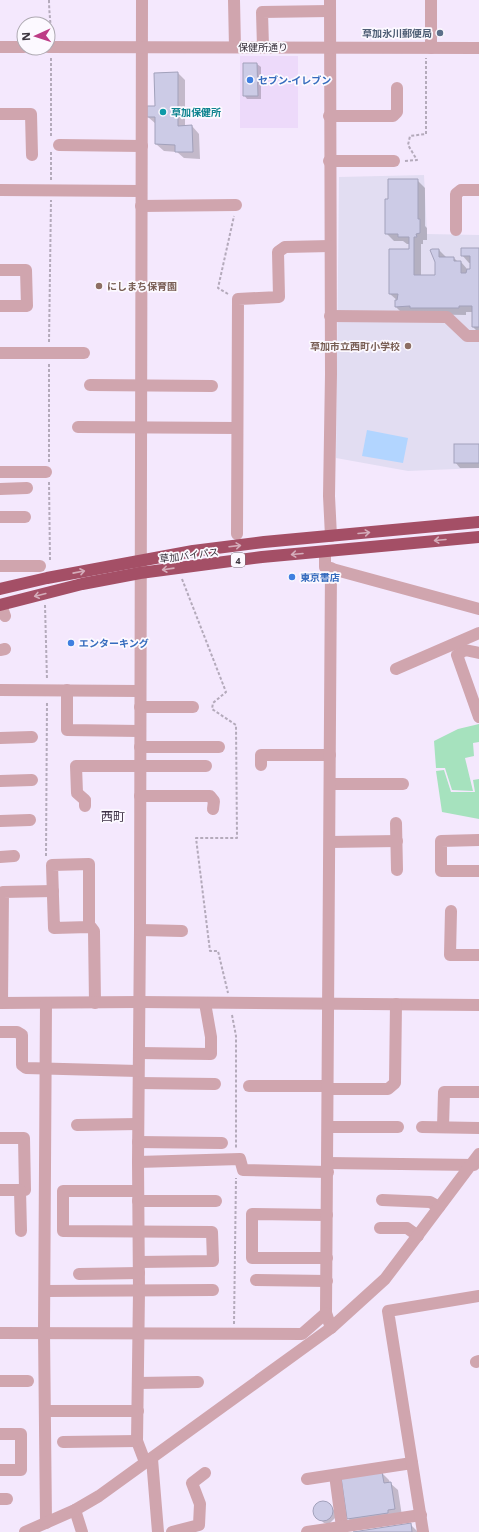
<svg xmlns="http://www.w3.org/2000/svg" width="479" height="1532" font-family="'Noto Sans','Noto Sans JP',sans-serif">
  <rect width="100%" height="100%" fill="#f4e8fd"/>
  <rect fill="#eddafa" x="240" y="56" width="58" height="72"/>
  <polygon fill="#e2ddf2" points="424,175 427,234 479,235 479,468 408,471 336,458 339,177"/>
  <g fill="#a6e2be">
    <polygon points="479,724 479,742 473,743 474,756 465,758 473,791 452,790 445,768 436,768 434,741 458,729"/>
    <polygon points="444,770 451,792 475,792 473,780 479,779 479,819 442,812 436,771"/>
  </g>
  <polygon fill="#b2d5ff" points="367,430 408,438 403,463 362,456"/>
  <g fill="#0003">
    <polygon points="244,64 257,64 261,67 261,99 247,99 244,95"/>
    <polygon points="178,73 185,80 185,127 192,126 199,134 200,159 184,158 177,152 164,151 156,144 156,124 148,117"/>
    <polygon points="417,180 425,188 425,226 427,228 427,240 423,240 423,244 421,244 421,276 436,276 439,250 447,258 454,258 458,262 461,262 468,270 471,270 471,263 469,263 462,255 479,249 479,333 473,327 473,312 466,312 466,315 403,314 396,307 398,301 390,294 410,250 410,244 407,244 403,241 394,241 386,233 389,200"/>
    <polygon points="479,445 479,468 460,468 455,462"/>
    <polygon points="382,1473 389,1480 390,1483 398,1490 402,1516 355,1526 348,1518"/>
    <polygon points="326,1502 335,1511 335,1518 330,1523 324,1523 315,1514 315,1508 319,1503"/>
    <polygon points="410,1524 418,1532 360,1532"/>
  </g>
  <g fill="#cccbe6" stroke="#a2a1bb">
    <polygon points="243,63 257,63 258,96 243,96"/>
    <polygon points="178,72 178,126 192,125 193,152 175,152 175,145 155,144 155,117 147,117 147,106 155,106 154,73"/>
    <polygon points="388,179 418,179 418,219 420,219 420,233 416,234 417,237 414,237 414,275 435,275 435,262 430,250 432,249 439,249 439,257 454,257 454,261 461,261 461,273 466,273 467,269 470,269 470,256 461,256 461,248 479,248 479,327 472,327 472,306 459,306 459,308 410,308 410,306 395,307 395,300 397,300 398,294 389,294 389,249 409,249 409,237 398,237 398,234 385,234 385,199 388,199"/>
    <rect x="454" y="444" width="25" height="19"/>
    <polygon points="382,1472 384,1483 391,1482 395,1509 388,1510 388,1513 347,1519 341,1477"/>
    <circle cx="323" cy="1511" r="10"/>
    <polygon points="411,1523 412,1532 353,1532"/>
  </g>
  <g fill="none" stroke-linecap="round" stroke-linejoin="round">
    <g stroke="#b4aabb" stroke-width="2" stroke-dasharray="3 2" stroke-linecap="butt">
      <path d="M49,0C49,13 51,24 51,36"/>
      <polyline points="51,58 51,138"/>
      <polyline points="51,152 51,180"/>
      <polyline points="405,161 417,160 408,145 410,136 426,134 426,58"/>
      <polyline points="228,294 218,288 234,216"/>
      <polyline points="49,342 51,200"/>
      <polyline points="49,364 49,462"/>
      <polyline points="49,482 50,560"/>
      <polyline points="182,579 226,692 213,703 212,709 236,725 237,838 196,838 210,951 218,951 228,993"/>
      <polyline points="45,605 47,680"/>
      <polyline points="46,856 47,701"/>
      <polyline points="232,1015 236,1036 236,1148"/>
      <polyline points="234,1324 236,1178"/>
    </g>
    <g stroke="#d0a5ae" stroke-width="12">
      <polyline points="142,0 140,930 138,1162 139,1291 137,1441 145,1462"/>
      <polyline points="234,0 235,47"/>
      <polyline points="330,0 331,374 329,496 331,536"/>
      <polyline points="431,0 431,48"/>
      <polyline points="0,47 24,47"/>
      <polyline points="48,47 479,48"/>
      <polyline points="263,47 262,12 329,11"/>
      <polyline points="0,114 31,114 32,155"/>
      <polyline points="329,116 393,116 397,112 397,88"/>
      <polyline points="59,145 142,146"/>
      <polyline points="329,161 394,161"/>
      <polyline points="0,190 141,191"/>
      <polyline points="141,206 236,205"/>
      <polyline points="456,230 456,194 461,190 479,190"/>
      <polyline points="0,270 26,270 27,306 0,306"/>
      <polyline points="330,316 447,317 467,336 479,336"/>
      <polyline points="0,353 84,353"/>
      <polyline points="90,385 212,386"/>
      <polyline points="78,427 237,428"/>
      <polyline points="0,472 46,472"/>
      <polyline points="0,489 27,488"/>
      <polyline points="0,517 25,517"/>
      <polyline points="237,534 238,299 279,297 278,252 285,247 330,246"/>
      <polyline points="325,552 325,567 479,609"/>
      <polyline points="0,566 40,566"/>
      <polyline points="1,605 5,616"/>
      <polyline points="0,650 5,649"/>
      <polyline points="479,653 465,650 457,655 479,717"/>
      <polyline points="396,669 479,633"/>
      <polyline points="0,690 140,691"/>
      <polyline points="67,690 67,730 140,731"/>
      <polyline points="140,707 193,707"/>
      <polyline points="0,738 32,737"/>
      <polyline points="140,747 219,747"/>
      <polyline points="261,765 261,755 330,755"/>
      <polyline points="0,781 32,780"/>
      <polyline points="330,784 403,784"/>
      <polyline points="140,796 210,796 214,801 213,809"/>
      <polyline points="85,806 85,800 77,793 76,766 206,766"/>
      <polyline points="0,821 30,820"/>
      <polyline points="396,823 397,870"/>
      <polyline points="479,840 441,841 441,871 479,871"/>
      <polyline points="330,842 397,841"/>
      <polyline points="0,857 14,856"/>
      <polyline points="451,911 450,955 479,955"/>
      <polyline points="89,927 89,864 52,865 54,928 89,927 91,927 94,931 95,1003"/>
      <polyline points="140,930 182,931"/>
      <polyline points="0,1003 139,1002 479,1005"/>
      <polyline points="2,1003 3,892 53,891"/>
      <polyline points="0,1032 17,1032 22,1035 22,1065 26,1068 138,1071"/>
      <polyline points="139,1053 211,1054 211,1037 205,1003"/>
      <polyline points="139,1083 215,1084"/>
      <polyline points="249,1086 328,1086"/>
      <polyline points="328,1089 388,1089 395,1083 396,1004"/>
      <polyline points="77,1125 138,1124"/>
      <polyline points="328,1127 398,1127"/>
      <polyline points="422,1127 479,1128"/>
      <polyline points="443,1127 444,1092 479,1092"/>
      <polyline points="0,1138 24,1138 25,1190 0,1190"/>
      <polyline points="138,1142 222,1143"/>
      <polyline points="138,1162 240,1159 243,1170 328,1172"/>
      <polyline points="328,1163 474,1165"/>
      <polyline points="20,1190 21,1231"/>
      <polyline points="138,1191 63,1191 63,1231 212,1232 213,1261 139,1262"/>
      <polyline points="382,1200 430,1202 439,1207"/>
      <polyline points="138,1201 216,1201"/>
      <polyline points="380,1228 407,1228 418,1236"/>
      <polyline points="327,1258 252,1258 252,1214 327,1215"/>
      <polyline points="79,1274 139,1273"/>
      <polyline points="256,1280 327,1281"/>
      <polyline points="45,1291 213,1290"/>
      <polyline points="331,1328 326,1313 331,568"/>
      <polyline points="0,1333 302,1334 326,1313"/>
      <polyline points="476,1362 479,1361"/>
      <polyline points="0,1381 28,1381"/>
      <polyline points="138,1383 198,1382"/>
      <polyline points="45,1411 138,1411"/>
      <polyline points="0,1434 21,1434 21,1470 0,1470"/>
      <polyline points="63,1442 137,1441"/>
      <polyline points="152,1459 158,1532"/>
      <polyline points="335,1475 342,1527"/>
      <polyline points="307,1479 412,1463"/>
      <polyline points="0,1499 7,1499"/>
      <polyline points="75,1510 82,1532"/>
      <polyline points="46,1523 44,1332 46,1003"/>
      <polyline points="25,1532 75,1510 99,1496 331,1328 385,1279 479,1154"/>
      <polyline points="172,1532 199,1525 200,1504 192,1483 205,1473"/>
      <polyline points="307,1532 421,1515"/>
      <polyline points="423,1532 388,1311 479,1296"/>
    </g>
    <g stroke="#a44f66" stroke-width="12">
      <polyline points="0,589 47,578 193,551 264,542 479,522"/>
      <polyline points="0,605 82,584 140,573 262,557 479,537"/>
    </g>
  </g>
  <defs><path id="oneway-shaft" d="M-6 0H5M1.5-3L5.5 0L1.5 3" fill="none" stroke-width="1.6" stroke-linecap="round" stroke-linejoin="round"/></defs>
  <g stroke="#d4acba">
    <use href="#oneway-shaft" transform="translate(364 533) rotate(-5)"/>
    <use href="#oneway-shaft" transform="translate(440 540) rotate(175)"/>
    <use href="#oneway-shaft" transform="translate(235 546) rotate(-7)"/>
    <use href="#oneway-shaft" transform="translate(297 554) rotate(175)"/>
    <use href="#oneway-shaft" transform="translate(168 569) rotate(172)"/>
    <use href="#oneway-shaft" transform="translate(79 572) rotate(-11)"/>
    <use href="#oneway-shaft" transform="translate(40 595) rotate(166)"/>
  </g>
  <circle fill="#5c6f8a" stroke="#fcf9ff" stroke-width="1.5" cx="440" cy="33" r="4"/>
  <g fill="#3f7fe0" stroke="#fcf9ff" stroke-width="1.5">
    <circle cx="250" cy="80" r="4"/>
    <circle cx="292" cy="577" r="4"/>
    <circle cx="71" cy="643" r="4"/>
  </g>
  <circle fill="#0f9aa8" stroke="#fcf9ff" stroke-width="1.5" cx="163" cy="112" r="4"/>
  <g fill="#8d6e63" stroke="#fcf9ff" stroke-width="1.5">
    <circle cx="99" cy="286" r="4"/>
    <circle cx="408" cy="346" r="4"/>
  </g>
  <g text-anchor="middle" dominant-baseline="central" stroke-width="3.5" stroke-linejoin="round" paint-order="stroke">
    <rect fill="#fcf9ff" stroke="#746f78" stroke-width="1" x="231" y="553" width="14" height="14" rx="3"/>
    <g font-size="9" font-weight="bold" fill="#3a343e">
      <text x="238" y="560">4</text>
    </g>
    <g font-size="10" font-weight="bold" fill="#4e5e75" stroke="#fcf9ff" text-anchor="end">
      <text x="432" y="33">草加氷川郵便局</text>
    </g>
    <g font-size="10" fill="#3a343e" stroke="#fcf9ff">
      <text x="263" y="47">保健所通り</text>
      <text transform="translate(189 555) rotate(-7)">草加バイパス</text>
    </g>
    <g font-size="10" font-weight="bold" fill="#366cbe" stroke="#fcf9ff" text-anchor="start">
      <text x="258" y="80">セブン-イレブン</text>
      <text x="300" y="577">東京書店</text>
      <text x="79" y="643">エンターキング</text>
    </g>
    <g font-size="10" font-weight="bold" fill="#0d838f" stroke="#fcf9ff" text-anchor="start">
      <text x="171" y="112">草加保健所</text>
    </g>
    <g font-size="10" font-weight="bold" fill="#785e54" stroke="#fcf9ff" text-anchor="start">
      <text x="107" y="286">にしまち保育園</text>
      <text x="400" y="346" text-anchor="end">草加市立西町小学校</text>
    </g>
    <g font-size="12" fill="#3d3145" stroke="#fcf9ff">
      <text x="113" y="816">西町</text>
    </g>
  </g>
  <g transform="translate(36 36) rotate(267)"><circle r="19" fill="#fcf9ff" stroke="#aeaab2"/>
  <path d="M0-3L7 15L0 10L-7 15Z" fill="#bd3c86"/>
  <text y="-6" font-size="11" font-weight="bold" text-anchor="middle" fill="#3a343e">N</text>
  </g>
</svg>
